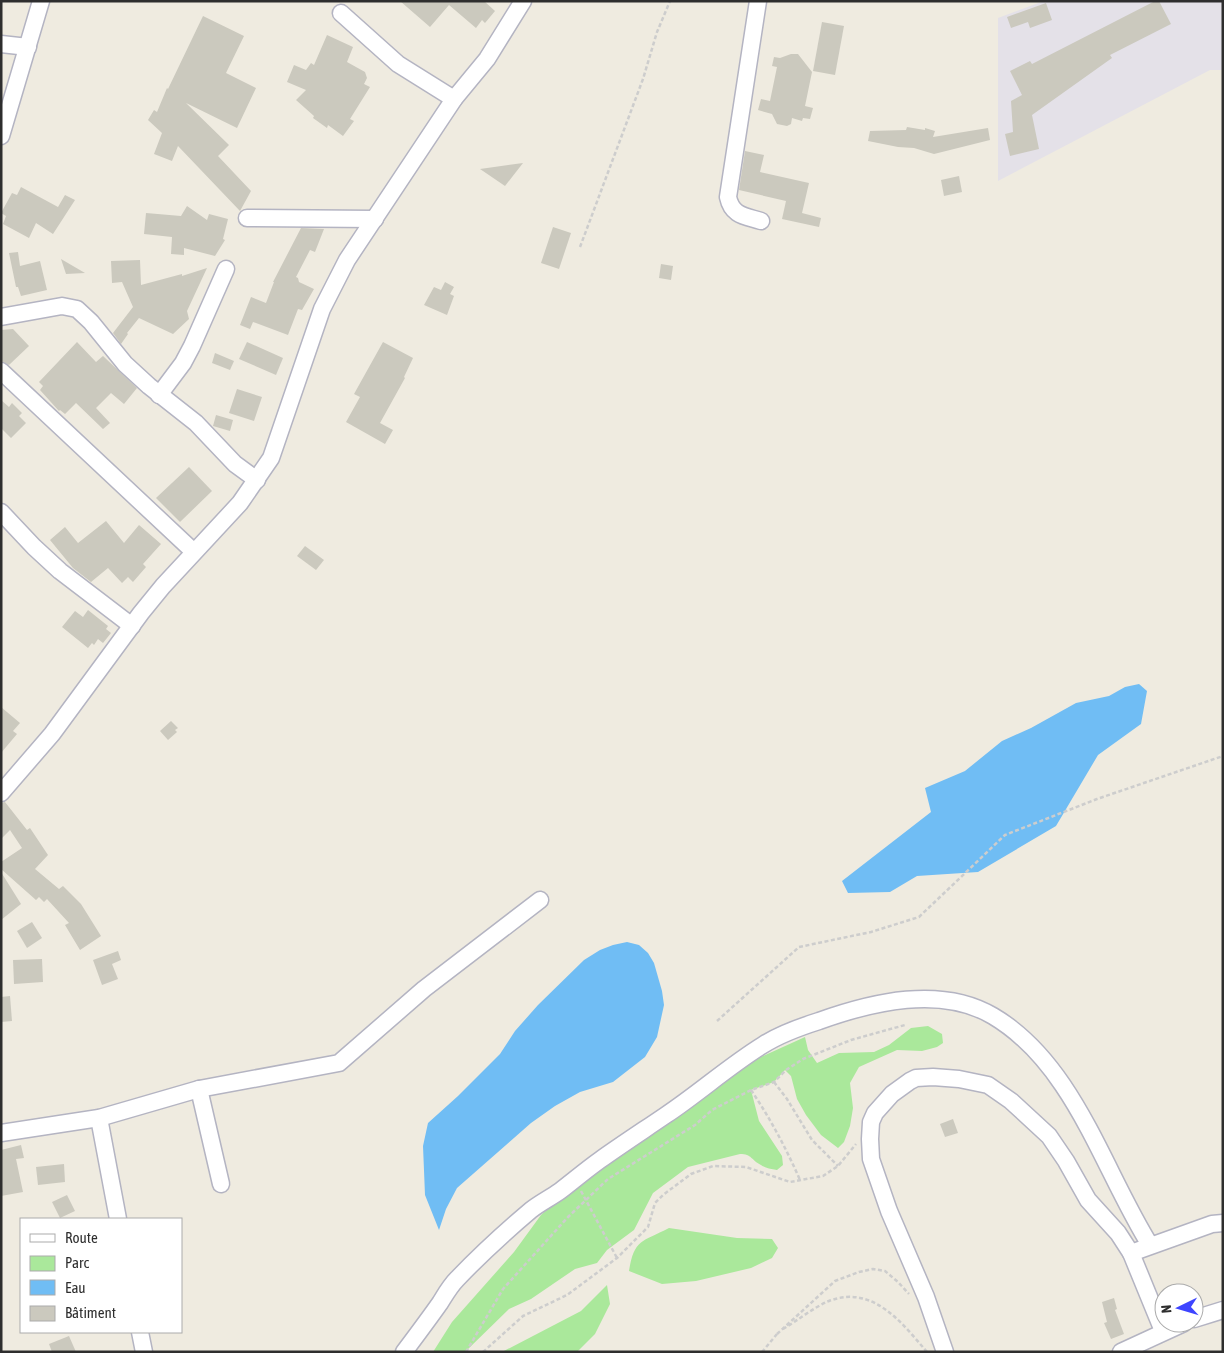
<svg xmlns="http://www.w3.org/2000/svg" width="1224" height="1353" font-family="'Asap Condensed',sans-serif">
  <rect width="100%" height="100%" fill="#efebe0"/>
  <polygon fill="#e4e1e8" points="1044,1 1223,1 1223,70 1210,70 998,181 998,18"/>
  <g fill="#aae89b">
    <path d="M928,1026L942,1034L943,1043L937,1047L922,1051L897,1050L859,1067L850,1083L853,1108L850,1126L844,1142L838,1148L821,1135L806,1115L797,1099L791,1076L785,1070L774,1082L751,1090L759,1121L782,1156L783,1165L777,1170C771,1169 765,1168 761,1165C751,1160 752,1154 740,1154L688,1167L653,1193L634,1230L607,1250L597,1263L575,1269L531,1299L509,1309L466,1351L433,1352L452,1322L514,1252L541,1215L627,1140L741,1066L805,1037L808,1050L817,1063L839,1053L874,1052L889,1045L911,1028Z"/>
    <path d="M669,1228L737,1238L772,1239L778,1248L772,1258L751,1268L696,1281L662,1284L629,1271C634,1239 642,1242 669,1228Z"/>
    <polygon points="607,1285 610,1304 595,1334 577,1352 502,1352 581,1311"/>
  </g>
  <g fill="#70bdf4">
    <polygon points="1139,684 1147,691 1141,724 1098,755 1056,826 978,872 917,876 890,892 848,893 842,881 931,812 925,788 965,771 1002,741 1031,728 1076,703 1109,696 1125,687"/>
    <polygon points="627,942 639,945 648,953 654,963 662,991 664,1005 657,1037 645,1057 613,1082 580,1092 555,1106 531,1123 457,1188 446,1209 439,1230 425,1195 423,1146 428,1123 458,1096 500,1054 515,1031 538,1005 584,960 600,950 613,945"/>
  </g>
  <g fill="#cbc9be">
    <polygon points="400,1 484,1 495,11 485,23 482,20 476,28 449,5 430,27"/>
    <polygon points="1155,1 1159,1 1171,24 1110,55 1112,58 1032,115 1039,149 1010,156 1005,134 1013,132 1011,101 1022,95 1010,71 1030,61 1032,64"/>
    <polygon points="1046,3 1052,20 1030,28 1028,22 1011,28 1007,17"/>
    <polygon points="203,16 244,36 226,73 256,88 237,128 186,103 229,145 218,156 251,191 240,211 178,146 172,161 154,154 162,133 148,120 154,110 157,112 167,88 168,89"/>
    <polygon points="822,22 844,26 835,75 813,71"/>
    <polygon points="327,35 353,47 347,62 365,72 367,78 364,84 370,87 350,119 354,121 343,136 328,125 327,128 313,118 314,116 296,100 306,90 287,82 294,65 306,70 311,63 314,65"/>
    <polygon points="791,54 798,54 812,72 805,106 813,108 810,119 803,118 802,121 792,118 791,124 787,126 777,124 772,114 758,110 761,99 770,101 777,67 772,66 774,57 780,58"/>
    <polygon points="907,127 925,130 925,128 935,131 933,137 988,128 990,140 934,154 914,148 898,147 868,141 870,131 906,130"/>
    <polygon points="745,151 764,155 760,172 809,183 802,213 821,218 819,227 782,219 786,201 739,190"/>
    <polygon points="523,163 505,186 480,169"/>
    <polygon points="959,176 962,192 944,196 941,180"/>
    <polygon points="21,187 58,207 65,195 75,200 53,234 36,223 29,238 3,224 6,216 1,213 12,193 17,195"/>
    <polygon points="187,206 207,220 209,214 228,219 223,239 225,240 215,256 184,248 184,255 171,254 172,237 144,234 146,213 181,216"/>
    <polygon points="553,227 571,233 559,269 541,263"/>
    <polygon points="301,228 324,229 315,252 310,250 296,277 298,278 299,282 314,289 302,310 298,309 288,335 253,322 250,329 240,325 251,297 266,303 274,282 273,282"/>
    <polygon points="18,252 20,266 40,261 47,290 21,296 18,287 16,287 9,253"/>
    <polygon points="61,259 85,273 66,274"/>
    <polygon points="140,260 141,285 182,274 182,276 207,268 187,311 189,319 173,334 139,318 127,333 128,334 121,344 113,333 133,307 122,282 112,283 111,261"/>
    <polygon points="661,264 673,266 671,280 659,278"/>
    <polygon points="445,282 454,287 450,294 454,296 447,315 424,305 434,287 441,290"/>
    <polygon points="13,329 29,346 9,365 1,361 1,330"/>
    <polygon points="77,342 96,362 103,356 137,388 124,404 111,393 96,408 110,423 103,429 76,403 65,414 60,410 59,411 40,390 43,386 39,382"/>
    <polygon points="247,342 283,358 276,375 239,359"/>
    <polygon points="383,342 413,358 404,377 405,378 380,423 393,430 385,444 346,422 360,397 354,394"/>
    <polygon points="215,353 234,361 230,370 212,363"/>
    <polygon points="237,389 262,397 254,421 229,413"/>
    <polygon points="1,400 9,407 12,403 22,413 19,416 26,423 11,438 1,428"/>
    <polygon points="216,415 233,420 230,431 213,426"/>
    <polygon points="189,467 212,491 180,522 156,498"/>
    <polygon points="106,521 124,543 139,525 161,544 143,564 146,567 133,582 128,577 122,583 108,568 91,582 73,568 50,540 65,527 78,543"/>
    <polygon points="305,546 324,560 316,570 297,556"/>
    <polygon points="88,610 108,626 106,629 111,633 103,643 98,639 94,645 92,643 88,648 62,627 75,611 83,617"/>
    <polygon points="1,707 20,723 13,731 17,734 1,753"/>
    <polygon points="171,721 178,728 175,730 177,732 168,740 160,731"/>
    <polygon points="5,802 27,830 30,828 48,855 35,869 59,889 63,886 81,904 101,936 80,950 65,925 69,923 47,899 44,902 39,897 36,900 1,869 1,862 22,848 10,830 1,839 1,803"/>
    <polygon points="1,872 21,904 1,920"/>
    <polygon points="32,922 42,938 27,948 17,931"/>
    <polygon points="118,951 121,960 112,964 118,979 102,985 93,960"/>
    <polygon points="42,959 43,982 14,984 13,960"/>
    <polygon points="10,996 12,1021 1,1022 1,997"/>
    <polygon points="953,1119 958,1133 945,1137 940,1124"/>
    <polygon points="21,1145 24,1158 16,1159 23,1192 1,1196 1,1150"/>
    <polygon points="64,1164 65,1182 38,1185 36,1167"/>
    <polygon points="67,1195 75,1211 60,1218 52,1202"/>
    <polygon points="1114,1298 1117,1309 1115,1310 1124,1334 1111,1339 1104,1323 1107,1322 1102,1302"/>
    <polygon points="69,1336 76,1352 52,1352 49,1344"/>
  </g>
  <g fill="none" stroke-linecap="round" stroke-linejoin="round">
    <defs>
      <g id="minor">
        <path d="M758,1L728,197C732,216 745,216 761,221"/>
        <polyline points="341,13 398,64 454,99"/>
        <polyline points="1,44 28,47"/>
        <polyline points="1,136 41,1"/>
        <polyline points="247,218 375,219"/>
        <polyline points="1,317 62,306 77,309 91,322 125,364 149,386 196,423 235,464 257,480"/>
        <polyline points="1,371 194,552"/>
        <polyline points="159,395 183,363 192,346 226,269"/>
        <polyline points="1,512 34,547 60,571 132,626"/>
        <polyline points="1,793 52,734 141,613 163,586 240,503 271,458 322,309 347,260 454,99 487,59 523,1"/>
        <polyline points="199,1089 221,1184"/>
        <polyline points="99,1118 118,1219"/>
        <polyline points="1,1133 99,1118 199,1089 339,1063 424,989 540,900"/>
        <polyline points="1131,1253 1163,1331"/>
        <polyline points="1194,1319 1223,1310"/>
        <polyline points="140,1332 144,1352"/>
        <path d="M404,1352C416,1336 428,1320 440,1303C445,1295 450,1286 457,1279C480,1255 505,1232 531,1210C540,1203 550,1198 560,1191C573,1181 586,1170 600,1160C621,1145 644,1130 666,1115C699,1093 729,1066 763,1045C780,1034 800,1027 819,1021C872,1002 941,985 993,1016C1074,1064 1103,1170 1150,1245"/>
        <polyline points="945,1352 926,1297 889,1211 871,1159 870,1139 871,1122 875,1113 892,1094 910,1081 916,1078 933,1077 959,1079 988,1085 1011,1101 1049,1136 1066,1161 1088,1200 1118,1233 1131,1253 1212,1224 1223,1223"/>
        <polyline points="1121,1352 1184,1323"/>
      </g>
    </defs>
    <use href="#minor" stroke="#b4b4c2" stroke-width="19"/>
    <g stroke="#cdcdcd" stroke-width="2.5" stroke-dasharray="4 2.5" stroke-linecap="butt">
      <polyline points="580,247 643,79 657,32 670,1"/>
      <polyline points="717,1021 799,947 871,932 919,917 1005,835 1097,799 1223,756"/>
      <polyline points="774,1082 787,1099 812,1140 838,1166"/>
      <path d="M751,1090C770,1118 786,1148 800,1180"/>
      <polyline points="581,1191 617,1258"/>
      <path d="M783,1329C797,1321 814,1307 829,1301C873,1284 902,1323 927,1352"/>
      <polyline points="777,1334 835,1281 859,1272 873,1269 885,1271 898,1282 909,1294"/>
      <polyline points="466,1352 503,1289 568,1217 608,1179 695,1125 712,1110 751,1090 774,1082 786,1070 803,1059 851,1040 905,1025"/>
      <polyline points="483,1352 523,1316 567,1295 617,1258 648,1227 655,1203 663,1195 691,1174 713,1166 746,1167 790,1182 823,1176 838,1166 856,1144"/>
      <polyline points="762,1352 777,1334"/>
    </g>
    <use href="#minor" stroke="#fff" stroke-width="16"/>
  </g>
  <rect width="1224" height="1353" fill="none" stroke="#2e2e2e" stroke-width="5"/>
  <rect x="20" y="1218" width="162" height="115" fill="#ffffff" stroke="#ababab"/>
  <rect x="30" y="1234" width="25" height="8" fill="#ffffff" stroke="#ababab"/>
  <text x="65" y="1243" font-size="15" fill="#2e2e2e">Route</text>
  <rect x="30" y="1256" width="25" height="15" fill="#aae89b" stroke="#ababab"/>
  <text x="65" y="1268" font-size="15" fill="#2e2e2e">Parc</text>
  <rect x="30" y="1280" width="25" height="15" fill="#70bdf4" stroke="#ababab"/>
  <text x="65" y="1293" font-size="15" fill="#2e2e2e">Eau</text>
  <rect x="30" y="1306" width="25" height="15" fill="#cbc9be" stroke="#ababab"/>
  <text x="65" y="1318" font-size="15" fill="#2e2e2e">Bâtiment</text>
  <g transform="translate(1179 1308) rotate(265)"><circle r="24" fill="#ffffff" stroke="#ababab"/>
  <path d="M0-4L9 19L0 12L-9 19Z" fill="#3e45ff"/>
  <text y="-8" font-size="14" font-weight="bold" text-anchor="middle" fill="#2e2e2e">N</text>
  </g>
</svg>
